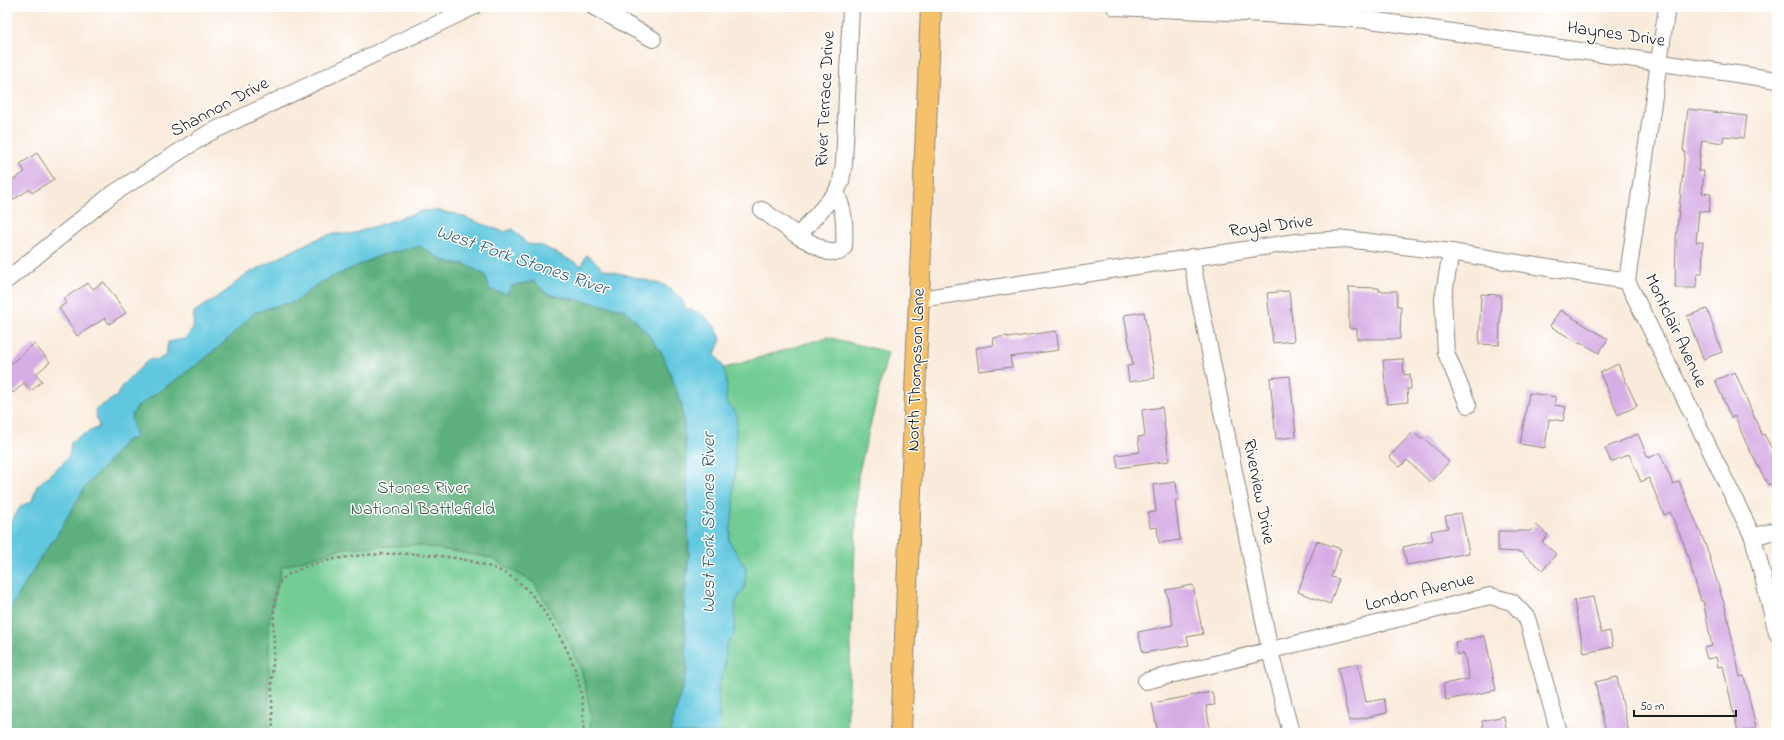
<svg xmlns="http://www.w3.org/2000/svg" width="1784" height="740" font-family="'Indie Flower',sans-serif">
  <rect width="100%" height="100%" fill="#fff"/>
  <filter id="ink" filterUnits="userSpaceOnUse"><feTurbulence type="fractalNoise" baseFrequency=".025" numOctaves="2"/><feDisplacementMap in="SourceGraphic" scale="8" xChannelSelector="R" yChannelSelector="G"/><feConvolveMatrix kernelMatrix="1 2 1 2 8 2 1 2 1" color-interpolation-filters="sRGB"/></filter>
  <filter id="wash" filterUnits="userSpaceOnUse"><feTurbulence type="fractalNoise" baseFrequency=".012" numOctaves="4" result="noise"/><feDisplacementMap in="SourceGraphic" scale="16" xChannelSelector="R" yChannelSelector="G"/><feGaussianBlur stdDeviation="0.9" result="paint"/><feColorMatrix in="noise" values="0 0 0 0 0 0 0 0 0 0 0 0 0 0 0 0 0 1.4 0 .05"/><feComposite in="paint" operator="in"/></filter>
  <g filter="url(#wash)">
    <rect width="100%" height="100%" fill="#f9ebdc"/>
    <polygon fill="#72cc93" stroke="#477458" points="827,337 888,352 858,476 847,733 7,733 7,601 686,380"/>
    <polygon fill="#5db07d" stroke="#3c664c" points="420,246 446,262 465,264 485,275 491,290 507,294 511,286 534,281 547,294 624,309 647,333 663,355 682,405 686,449 689,554 684,604 687,670 670,733 590,733 591,714 582,672 564,633 534,583 491,558 415,545 343,548 282,567 269,620 269,733 7,733 7,615 40,558 55,538 85,487 109,461 126,440 131,417 137,407 202,361 228,339 254,313 275,306 295,302 319,283 381,255"/>
    <path fill="#61c7df" stroke="#3e727e" d="M433,210L456,214L504,232L513,229L527,244L540,245L582,266L586,255L595,261L603,269L664,285L681,298L686,309C704,312 714,322 721,339L715,354C728,371 727,380 726,401L737,415L735,451L736,469L733,486L734,504L729,541L746,568L745,587L736,601L734,636L726,644L725,667L718,688L720,733H670L687,670L684,604L689,554L686,449L682,405L663,355L647,333L624,309L547,294L534,281L511,286L507,294L490,290L485,275L465,264L446,262L420,246L381,255L319,283L295,302L275,306L254,313L228,339L202,361L137,407L131,417L136,438L126,440L109,461L85,487L55,538L40,558L7,615V528L21,506L32,501L37,486L69,457L71,442L80,436L99,427L95,410L117,396L122,386L149,359L158,360L166,355L168,342L185,339L193,329L194,312L225,292L245,275L312,241L331,234H351L422,211Z"/>
    <g id="blocks">
      <g fill="#d6ace4">
        <polygon points="1688,109 1747,116 1744,138 1724,136 1723,143 1702,140 1698,171 1704,171 1702,193 1711,194 1709,212 1699,211 1696,242 1703,242 1702,274 1697,274 1696,288 1675,288 1676,239 1685,151 1683,151"/>
        <polygon points="37,153 54,179 32,193 30,189 13,200 7,191 7,184 25,172 20,164"/>
        <polygon points="104,282 126,313 109,324 105,318 77,336 59,308 66,303 63,299 88,283 93,289"/>
        <polygon points="1349,287 1379,288 1379,291 1397,291 1397,306 1401,306 1400,339 1357,339 1357,329 1349,328"/>
        <polygon points="1289,291 1294,341 1273,343 1267,293"/>
        <polygon points="1481,294 1501,295 1499,345 1479,344"/>
        <polygon points="1707,309 1722,352 1703,359 1687,316"/>
        <polygon points="1560,310 1608,339 1599,353 1580,342 1580,344 1550,326"/>
        <polygon points="1144,312 1155,378 1129,382 1127,366 1133,365 1124,315"/>
        <polygon points="1056,331 1059,350 1010,357 1012,367 979,371 976,348 994,345 993,338 1008,336 1008,338"/>
        <polygon points="34,344 50,362 36,374 42,381 31,391 24,383 13,393 7,386 7,367"/>
        <polygon points="1403,359 1404,375 1410,374 1411,389 1407,389 1408,402 1387,404 1383,360"/>
        <polygon points="1618,364 1637,406 1618,415 1600,373"/>
        <polygon points="1735,372 1762,435 1764,434 1777,458 1777,481 1768,485 1746,443 1735,416 1731,418 1715,380"/>
        <polygon points="1290,376 1296,437 1276,439 1270,378"/>
        <polygon points="1529,393 1556,397 1554,405 1566,407 1563,421 1549,419 1545,448 1520,444"/>
        <polygon points="1162,407 1169,461 1118,468 1116,455 1140,452 1138,437 1145,436 1142,410"/>
        <polygon points="1413,432 1421,439 1423,437 1449,462 1430,482 1407,460 1400,467 1389,457"/>
        <polygon points="1638,434 1648,458 1660,453 1673,484 1679,481 1706,546 1726,610 1740,677 1744,676 1756,728 1738,732 1723,666 1718,667 1716,657 1707,659 1704,648 1712,646 1703,601 1701,601 1684,544 1670,512 1664,515 1649,478 1641,482 1629,454 1611,462 1605,448"/>
        <polygon points="1176,482 1178,500 1175,501 1180,540 1159,543 1157,527 1150,528 1148,513 1156,512 1153,485"/>
        <polygon points="1461,513 1469,553 1407,565 1403,547 1433,540 1431,531 1448,528 1445,516"/>
        <polygon points="1536,525 1548,535 1542,542 1556,554 1543,570 1521,552 1498,551 1498,531 1530,531"/>
        <polygon points="1317,541 1341,549 1331,577 1339,579 1330,604 1298,592"/>
        <polygon points="1193,585 1203,634 1187,637 1189,645 1143,653 1138,632 1173,625 1166,590"/>
        <polygon points="1593,597 1601,633 1610,631 1613,647 1584,653 1574,600"/>
        <polygon points="1485,636 1496,690 1446,700 1443,684 1469,679 1464,653 1457,655 1455,642"/>
        <polygon points="1358,664 1366,702 1384,699 1387,713 1349,721 1338,668"/>
        <polygon points="1617,677 1629,733 1606,733 1595,682"/>
        <polygon points="1212,692 1215,705 1206,706 1211,733 1193,733 1192,730 1173,733 1158,733 1152,703"/>
        <polygon points="1504,716 1507,733 1484,733 1482,721"/>
      </g>
    </g>
  </g>
  <g filter="url(#ink)">
    <use href="#blocks" fill-opacity="0" stroke="#8a847c" stroke-width="1"/>
    <g fill="none" stroke-linecap="round" stroke-linejoin="round">
      <defs>
        <g id="minor">
          <polyline points="594,7 653,39"/>
          <polyline points="1115,7 1227,12 1371,20 1777,80"/>
          <polyline points="1667,7 1627,281 1753,537 1777,633"/>
          <polyline points="762,210 798,236 836,193 841,181 844,164 851,7"/>
          <path d="M798,236L828,252H839L844,247C845,227 845,211 836,193"/>
          <polyline points="1451,252 1443,299 1446,353 1468,405"/>
          <polyline points="1191,257 1270,651 1291,733"/>
          <polyline points="7,280 111,195 207,134 473,7"/>
          <polyline points="920,299 1296,242 1346,239 1451,252 1627,281"/>
          <polyline points="1753,537 1777,530"/>
          <polyline points="1146,681 1490,596 1512,602 1527,618 1559,733"/>
        </g>
        <polyline id="major" points="901,733 931,7"/>
      </defs>
      <use href="#minor" stroke="#8a847c" stroke-width="18"/>
      <use href="#major" stroke="#8a847c" stroke-width="22"/>
      <path stroke="#8a847c" stroke-width="2.5" stroke-dasharray="3 3" stroke-linecap="butt" d="M273,733C272,715 272,697 272,679C272,668 274,658 274,648C274,627 271,603 280,583C284,574 297,571 305,567C355,548 470,547 514,579C529,589 537,601 546,615C572,652 586,687 583,733"/>
      <use href="#minor" stroke="#fff" stroke-width="16"/>
      <use href="#major" stroke="#f5c16b" stroke-width="20"/>
    </g>
  </g>
  <g text-anchor="middle" dominant-baseline="central" stroke-width="3" stroke-linejoin="round" paint-order="stroke">
    <g font-size="18" fill="#1c1c1c" stroke="#fff">
      <text transform="translate(1616 35) rotate(8)">Haynes Drive</text>
      <text transform="translate(826 99) rotate(-87)">River Terrace Drive</text>
      <text transform="translate(220 108) rotate(-28)">Shannon Drive</text>
      <text transform="translate(1271 227) rotate(-7)">Royal Drive</text>
      <text transform="translate(1675 331) rotate(65)">Montclair Avenue</text>
      <text transform="translate(917 370) rotate(-88)">North Thompson Lane</text>
      <text transform="translate(1258 492) rotate(79)">Riverview Drive</text>
      <text transform="translate(1420 593) rotate(-14)">London Avenue</text>
    </g>
    <g font-size="18" fill="#3e624c" stroke="#fff">
      <text x="423" y="489">Stones River<tspan x="423" dy="21">National Battlefield</tspan></text>
    </g>
    <g font-size="19" font-style="italic" fill="#38606a" stroke="#fff">
      <text transform="translate(522 261) rotate(19)">West Fork Stones River</text>
      <text transform="translate(709 523) rotate(-90)">West Fork Stones River</text>
    </g>
  </g>
  <rect width="1784" height="740" fill="none" stroke="#fff" stroke-width="24"/>
  <path d="M1634 710v6h102v-6" fill="none" stroke="#1c1c1c" stroke-width="2"/>
  <text x="1640" y="710" font-size="12" fill="#1c1c1c" stroke="#ffffff" stroke-width="3" paint-order="stroke">50 m</text>
</svg>
